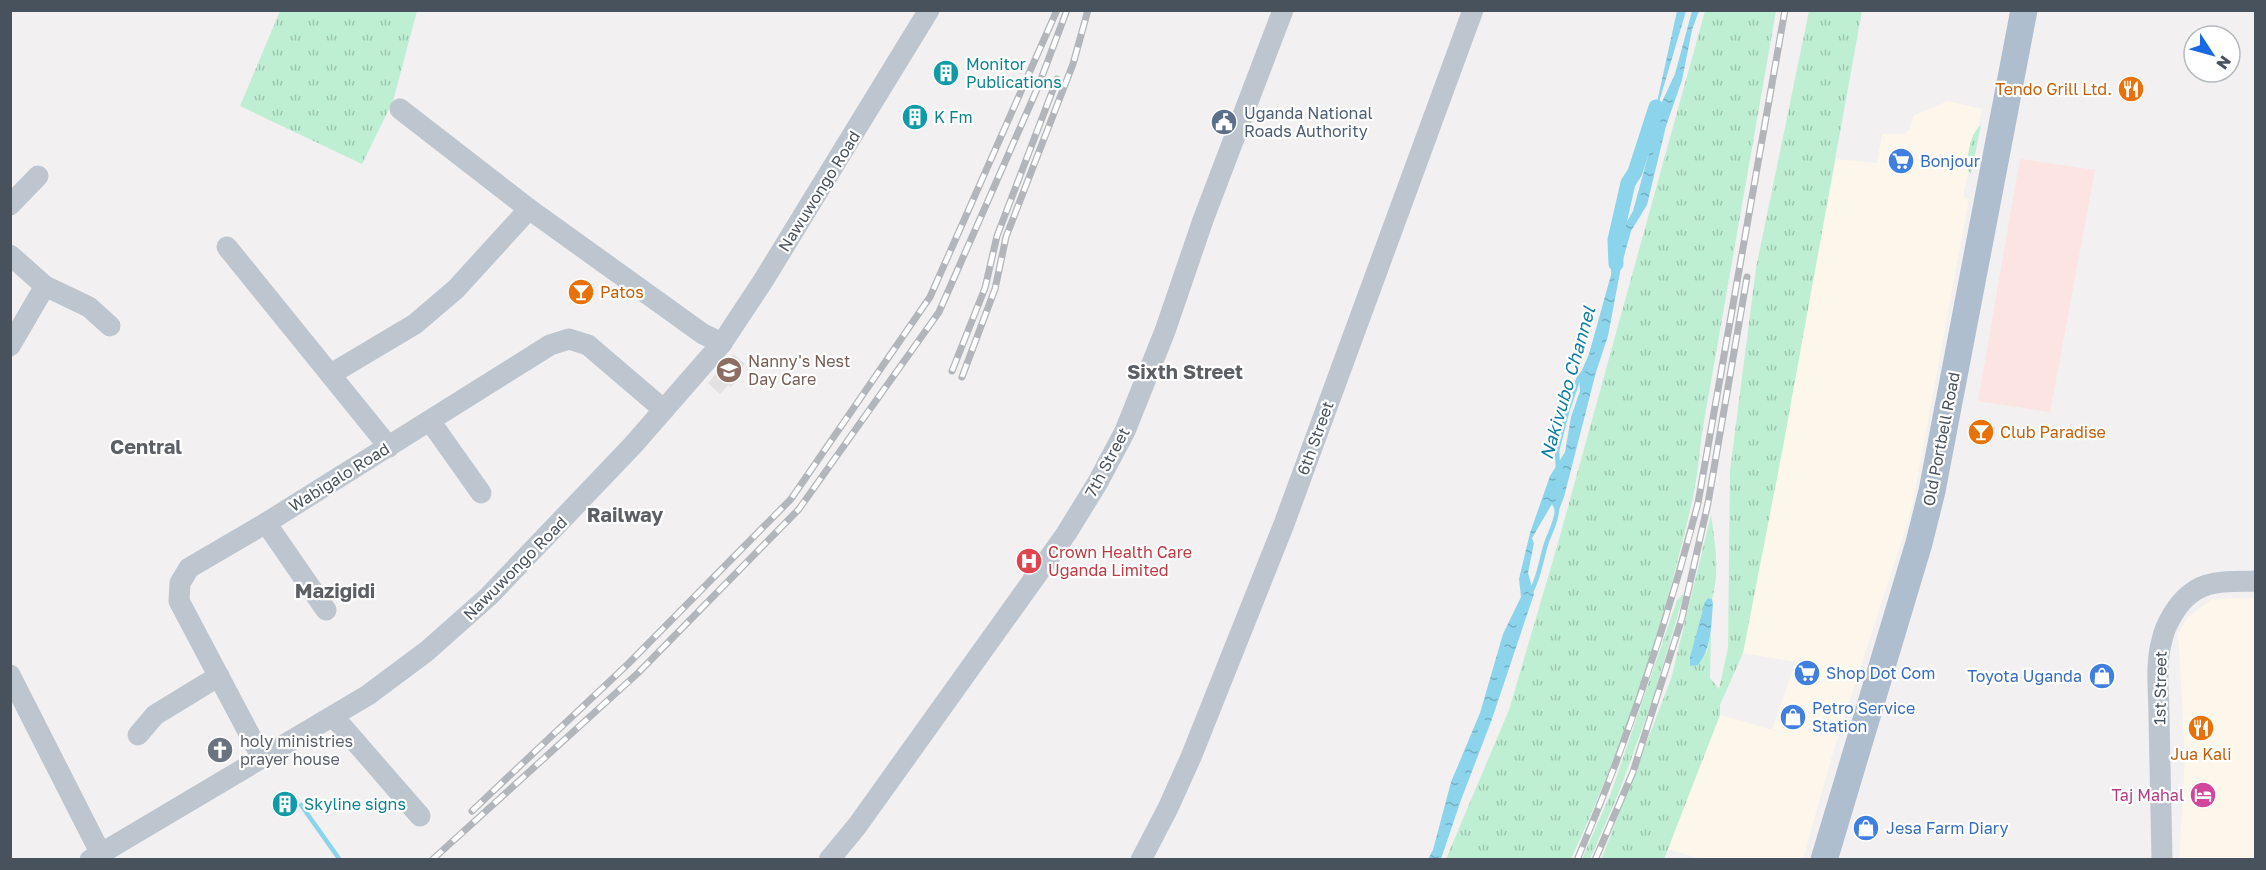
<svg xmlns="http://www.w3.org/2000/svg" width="2266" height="870" font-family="'Golos Text',sans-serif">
  <defs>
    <pattern id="grass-tufts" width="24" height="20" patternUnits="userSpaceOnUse" patternTransform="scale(1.5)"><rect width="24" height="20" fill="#beefd3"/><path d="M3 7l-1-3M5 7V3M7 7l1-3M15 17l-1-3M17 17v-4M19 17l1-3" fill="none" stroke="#9cc4ae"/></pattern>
    <pattern id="water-ripples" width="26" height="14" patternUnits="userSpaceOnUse" patternTransform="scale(1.5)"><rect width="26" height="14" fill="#8bd4ec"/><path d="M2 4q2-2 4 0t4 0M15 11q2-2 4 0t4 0" fill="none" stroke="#73afc2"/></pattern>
  </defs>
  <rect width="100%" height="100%" fill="#f2f0f0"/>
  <g fill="#fcf7ea">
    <polygon points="1948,101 1982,109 1963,197 1969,199 1911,512 1834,749 1803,859 1701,859 1668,849 1720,715 1787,734 1772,729 1796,662 1743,653 1836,159 1877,163 1882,134 1903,134 1910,129 1913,116"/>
    <polygon points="2255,598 2255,859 2179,859 2185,757 2178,633 2188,617 2212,599"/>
  </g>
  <polygon fill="#e3e1e2" points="733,354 745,364 734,376 738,380 731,387 728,385 720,394 708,383"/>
  <polygon fill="#fbe4e1" points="2020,159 2095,170 2050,412 1978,401"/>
  <g fill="url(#grass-tufts)">
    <polygon points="280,11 417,11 393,101 362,164 240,106"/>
    <path d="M1705,11H1776L1702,433C1699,457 1697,482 1691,506C1664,626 1623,747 1571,859H1446L1509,710L1558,543Z"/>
    <path d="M1809,11H1862L1783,447L1743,653L1720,705V715L1664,859L1601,860L1671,679L1711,515C1715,543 1720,571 1712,599L1708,598L1706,655L1711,633L1710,678L1719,689L1728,648L1730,471L1756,268Z"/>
    <path d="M1981,125L1971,174L1966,167C1969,153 1969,135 1981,125Z"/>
    <polygon points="1684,594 1653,699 1619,792 1590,859 1582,859 1611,793 1677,600"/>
  </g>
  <g fill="url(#water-ripples)">
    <polygon points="1677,11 1686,11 1654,119 1675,74 1692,11 1699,11 1692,30 1682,80 1666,126 1647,205 1631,231 1621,267 1608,336 1596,372 1564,497 1557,515 1552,504 1532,538 1534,543 1528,573 1534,594 1492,719 1461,800 1441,859 1428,859 1433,850 1451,782 1480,713 1503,634 1521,597 1519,579 1530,533 1550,476 1565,452 1571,417 1580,391 1579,377 1589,354 1611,275 1612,253 1622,230 1633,211 1654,134 1652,125"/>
    <path d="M1708,598L1712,599L1713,604C1711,626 1712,647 1698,665L1690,666V657L1705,602Z"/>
  </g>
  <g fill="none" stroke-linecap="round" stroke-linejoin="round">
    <g stroke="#8bd4ec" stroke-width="4.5">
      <polyline points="1558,468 1557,451 1567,412 1579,377 1583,373"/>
      <path d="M1531,592C1540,575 1541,559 1547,541C1551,531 1557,520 1557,509"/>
      <polyline points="301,805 340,860"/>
    </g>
    <polyline stroke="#8bd4ec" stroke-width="15" points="1616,264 1615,240 1628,183 1635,172 1656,107"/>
    <g stroke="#bdc6cf" stroke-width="21">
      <polyline points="400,109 529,209 703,334 722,343"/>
      <polyline points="10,205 38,176"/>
      <polyline points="227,247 389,447"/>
      <polyline points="10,255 45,286 89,307 110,326"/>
      <polyline points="10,346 45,286"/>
      <polyline points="331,374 415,324 456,289 529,209"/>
      <polyline points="430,421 481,493"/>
      <polyline points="266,523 326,610"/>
      <polyline points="10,675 104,860"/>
      <polyline points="333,716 420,816"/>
      <polyline points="138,735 155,715 219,676"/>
      <polyline points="262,758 179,601 180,583 189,568 266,523 550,345 569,339 588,345 664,410"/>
      <polyline points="90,860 368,695 427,651 489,596 633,445 722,343 763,281 929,10"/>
      <polyline points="829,860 857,826 1066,534 1098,482 1125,431 1165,331 1203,220 1283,10"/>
      <polyline points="1141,860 1168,808 1191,757 1284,524 1473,10"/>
      <path d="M2162,860C2161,812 2160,765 2159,718C2159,693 2155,664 2162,640C2165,625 2177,604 2190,594C2208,579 2233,582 2256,581"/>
    </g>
    <polyline stroke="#afbece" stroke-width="27" points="1824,860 1919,543 1932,491 2024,10"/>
    <defs>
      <g id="rail">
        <polyline points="952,371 985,288 997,236 1057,79"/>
        <polyline points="962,377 995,289 1006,237 1073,64 1088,10"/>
        <polyline points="472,811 629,663 791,499 930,297 1057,10"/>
        <polyline points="432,860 638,673 799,509 939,312 1038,87 1067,10"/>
        <path d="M1577,860C1627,742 1666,627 1698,503L1785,10"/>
        <polyline points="1595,860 1633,772 1682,618 1708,503 1747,277"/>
      </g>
    </defs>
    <use href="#rail" stroke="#b2b5ba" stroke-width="7"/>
    <use href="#rail" stroke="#fff" stroke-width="4.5" stroke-dasharray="14" stroke-linecap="butt"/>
  </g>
  <defs>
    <symbol id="building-disc" viewBox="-11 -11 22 22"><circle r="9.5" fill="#0f9aa8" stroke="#fff"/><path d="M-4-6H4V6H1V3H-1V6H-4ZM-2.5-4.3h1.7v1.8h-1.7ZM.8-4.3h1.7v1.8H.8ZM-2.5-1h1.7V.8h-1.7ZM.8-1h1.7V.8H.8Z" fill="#fff"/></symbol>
    <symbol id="restaurant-disc" viewBox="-11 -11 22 22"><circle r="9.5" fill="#e8710a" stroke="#fff"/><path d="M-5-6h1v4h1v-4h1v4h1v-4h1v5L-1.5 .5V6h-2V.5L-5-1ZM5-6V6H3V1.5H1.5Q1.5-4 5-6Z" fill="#fff"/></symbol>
    <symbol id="civic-disc" viewBox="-11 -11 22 22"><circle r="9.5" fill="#5c6f8a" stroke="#fff"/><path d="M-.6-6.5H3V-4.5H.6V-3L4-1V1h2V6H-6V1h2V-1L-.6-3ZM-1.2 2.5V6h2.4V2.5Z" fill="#fff"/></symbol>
    <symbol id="supermarket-disc" viewBox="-11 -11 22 22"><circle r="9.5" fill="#3f7fe0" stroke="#fff"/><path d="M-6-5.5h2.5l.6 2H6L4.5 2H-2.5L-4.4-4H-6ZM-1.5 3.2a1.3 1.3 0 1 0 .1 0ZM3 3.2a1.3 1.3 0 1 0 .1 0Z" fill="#fff"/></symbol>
    <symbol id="bar-disc" viewBox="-11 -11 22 22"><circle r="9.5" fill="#e8710a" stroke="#fff"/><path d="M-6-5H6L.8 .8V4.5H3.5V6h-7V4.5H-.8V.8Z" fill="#fff"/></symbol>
    <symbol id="school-disc" viewBox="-11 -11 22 22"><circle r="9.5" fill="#8d6e63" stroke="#fff"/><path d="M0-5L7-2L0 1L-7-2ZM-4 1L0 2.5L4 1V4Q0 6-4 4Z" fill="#fff"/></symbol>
    <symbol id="hospital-disc" viewBox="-11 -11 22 22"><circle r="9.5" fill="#e0444e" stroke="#fff"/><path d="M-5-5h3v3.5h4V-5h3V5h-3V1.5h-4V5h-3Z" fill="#fff"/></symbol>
    <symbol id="shop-disc" viewBox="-11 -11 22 22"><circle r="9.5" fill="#3f7fe0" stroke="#fff"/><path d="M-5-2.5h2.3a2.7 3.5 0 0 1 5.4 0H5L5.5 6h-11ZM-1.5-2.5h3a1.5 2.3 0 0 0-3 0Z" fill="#fff"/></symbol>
    <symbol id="church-disc" viewBox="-11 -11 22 22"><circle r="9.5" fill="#6b7280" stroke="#fff"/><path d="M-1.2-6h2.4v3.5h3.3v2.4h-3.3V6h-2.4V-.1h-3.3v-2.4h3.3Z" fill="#fff"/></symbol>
    <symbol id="hotel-disc" viewBox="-11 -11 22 22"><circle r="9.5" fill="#d1479c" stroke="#fff"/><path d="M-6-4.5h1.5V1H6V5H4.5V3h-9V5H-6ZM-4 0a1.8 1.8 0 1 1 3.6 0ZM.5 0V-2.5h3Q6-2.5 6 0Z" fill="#fff"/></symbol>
  </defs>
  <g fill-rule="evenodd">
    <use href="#building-disc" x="931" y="58" width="30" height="30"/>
    <use href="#restaurant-disc" x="2116" y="74" width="30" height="30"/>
    <use href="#building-disc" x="900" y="102" width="30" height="30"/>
    <use href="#civic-disc" x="1209" y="107" width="30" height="30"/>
    <use href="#supermarket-disc" x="1886" y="146" width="30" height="30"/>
    <use href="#bar-disc" x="566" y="277" width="30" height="30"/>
    <use href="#school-disc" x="714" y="355" width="30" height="30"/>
    <use href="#bar-disc" x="1966" y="417" width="30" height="30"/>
    <use href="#hospital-disc" x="1014" y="546" width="30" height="30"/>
    <use href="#supermarket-disc" x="1792" y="658" width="30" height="30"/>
    <use href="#shop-disc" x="2087" y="661" width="30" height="30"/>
    <use href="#shop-disc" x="1778" y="702" width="30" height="30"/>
    <use href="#restaurant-disc" x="2186" y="713" width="30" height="30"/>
    <use href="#church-disc" x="205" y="735" width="30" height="30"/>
    <use href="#hotel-disc" x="2188" y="780" width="30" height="30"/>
    <use href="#building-disc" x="270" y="789" width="30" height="30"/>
    <use href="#shop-disc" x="1851" y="813" width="30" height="30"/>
  </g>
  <g text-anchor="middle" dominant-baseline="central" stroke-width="4.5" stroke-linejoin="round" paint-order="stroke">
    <g font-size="16" fill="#0d838f" stroke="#fff" text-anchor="start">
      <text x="966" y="64">Monitor<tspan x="966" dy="18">Publications</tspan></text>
      <text x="934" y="117">K Fm</text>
      <text x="304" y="804">Skyline signs</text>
    </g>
    <g font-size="16" fill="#c56008" stroke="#fff" text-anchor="start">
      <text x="2112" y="89" text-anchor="end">Tendo Grill Ltd.</text>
      <text x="600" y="292">Patos</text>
      <text x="2000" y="432">Club Paradise</text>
      <text x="2201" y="754" text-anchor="middle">Jua Kali</text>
    </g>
    <g font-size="16" fill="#4e5e75" stroke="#fff" text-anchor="start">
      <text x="1244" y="113">Uganda National<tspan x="1244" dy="18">Roads Authority</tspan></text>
    </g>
    <g font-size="16" fill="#366cbe" stroke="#fff" text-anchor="start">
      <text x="1920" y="161">Bonjour</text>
      <text x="1826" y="673">Shop Dot Com</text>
      <text x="2082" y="676" text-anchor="end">Toyota Uganda</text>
      <text x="1812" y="708">Petro Service<tspan x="1812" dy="18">Station</tspan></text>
      <text x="1886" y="828">Jesa Farm Diary</text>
    </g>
    <g font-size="16" fill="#47525d" stroke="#fff">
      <text transform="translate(819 191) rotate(-58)">Nawuwongo Road</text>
      <text transform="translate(1315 438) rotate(-70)">6th Street</text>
      <text transform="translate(1941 439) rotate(-79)">Old Portbell Road</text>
      <text transform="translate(1107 462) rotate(-62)">7th Street</text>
      <text transform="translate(339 477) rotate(-32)">Wabigalo Road</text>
      <text transform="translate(515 568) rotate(-45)">Nawuwongo Road</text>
      <text transform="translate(2160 688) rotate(-89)">1st Street</text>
    </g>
    <g font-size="16" fill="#785e54" stroke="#fff" text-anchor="start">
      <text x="748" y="361">Nanny's Nest<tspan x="748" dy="18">Day Care</tspan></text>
    </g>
    <g font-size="16" fill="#be3a42" stroke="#fff" text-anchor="start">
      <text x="1048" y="552">Crown Health Care<tspan x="1048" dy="18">Uganda Limited</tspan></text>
    </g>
    <g font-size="16" fill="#5b616d" stroke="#fff" text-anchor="start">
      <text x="240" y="741">holy ministries<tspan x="240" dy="18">prayer house</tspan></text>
    </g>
    <g font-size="16" fill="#b23c85" stroke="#fff" text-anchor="end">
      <text x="2184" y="795">Taj Mahal</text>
    </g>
    <g font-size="18" font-style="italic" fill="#0c7ea4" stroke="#fff">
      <text transform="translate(1567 383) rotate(-74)">Nakivubo Channel</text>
    </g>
    <g font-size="20" font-weight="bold" fill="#5c6065" stroke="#fff">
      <text x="1185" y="371">Sixth Street</text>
      <text x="146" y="446">Central</text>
      <text x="625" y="514">Railway</text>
      <text x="335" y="590">Mazigidi</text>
    </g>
  </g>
  <rect width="2266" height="870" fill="none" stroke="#47525d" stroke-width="24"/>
  <g transform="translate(2212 54) rotate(126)"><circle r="28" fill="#ffffff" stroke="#b5babe" stroke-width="1.5"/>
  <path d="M0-4.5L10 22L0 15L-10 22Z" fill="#1869e3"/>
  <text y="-9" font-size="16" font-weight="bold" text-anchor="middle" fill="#47525d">N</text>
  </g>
</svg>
